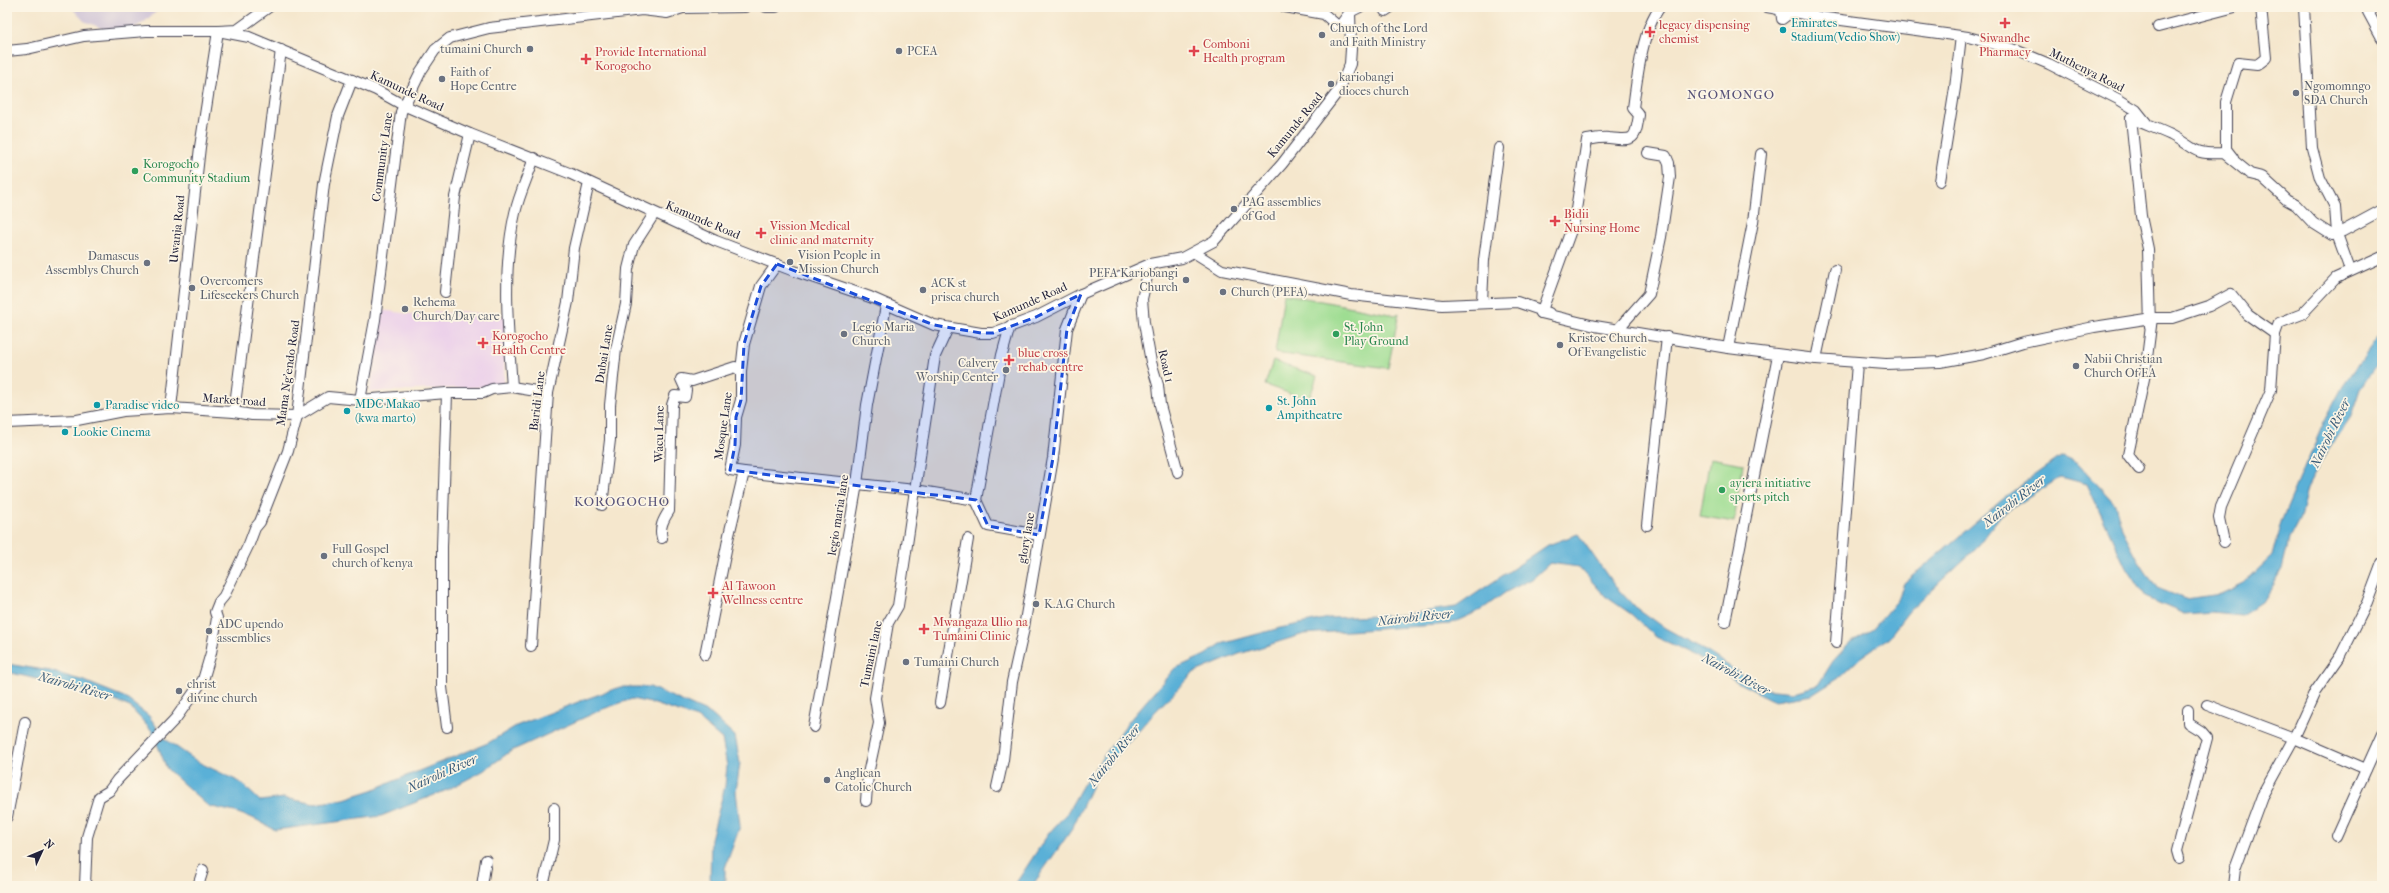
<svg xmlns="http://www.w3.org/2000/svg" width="2389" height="893" font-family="'IM FELL French Canon',serif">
  <rect width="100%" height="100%" fill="#fcf5e5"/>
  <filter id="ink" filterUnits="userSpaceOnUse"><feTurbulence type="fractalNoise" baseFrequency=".025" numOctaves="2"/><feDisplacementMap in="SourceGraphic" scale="8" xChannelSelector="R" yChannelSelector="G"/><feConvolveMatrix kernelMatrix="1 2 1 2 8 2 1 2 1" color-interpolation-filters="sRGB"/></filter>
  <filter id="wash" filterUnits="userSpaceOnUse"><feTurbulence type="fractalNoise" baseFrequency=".012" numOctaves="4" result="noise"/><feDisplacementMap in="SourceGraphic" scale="16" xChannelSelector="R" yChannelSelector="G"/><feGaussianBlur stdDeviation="0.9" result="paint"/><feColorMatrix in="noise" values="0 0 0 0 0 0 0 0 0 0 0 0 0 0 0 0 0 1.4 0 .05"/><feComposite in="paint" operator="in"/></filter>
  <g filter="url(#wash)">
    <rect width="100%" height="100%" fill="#f5e7cd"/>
    <polygon fill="#ecd1ea" points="381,310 431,317 434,311 456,314 457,311 505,316 504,386 369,392 378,346"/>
    <polygon fill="#cbbfd5" points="71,7 162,7 143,23 119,35 84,21"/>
    <g fill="#9edd92" stroke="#608066">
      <polygon points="1284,294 1395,315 1399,313 1388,368 1275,353"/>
      <polygon points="1273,361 1317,376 1309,400 1265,385"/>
      <polygon points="1710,458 1743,464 1734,522 1700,516"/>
    </g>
    <g fill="#5ab0d7" stroke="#3e6989">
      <polygon points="2382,332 2382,357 2360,389 2350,419 2325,455 2307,488 2300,518 2289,539 2282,569 2262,602 2241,615 2211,612 2184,614 2145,597 2126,568 2087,484 2061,477 2001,515 1974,550 1909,611 1888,638 1861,657 1839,678 1812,695 1775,701 1741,684 1687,651 1656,637 1631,614 1605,596 1579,567 1550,563 1532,579 1506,592 1481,610 1450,624 1304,634 1239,654 1193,673 1150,717 1093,783 1072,829 1032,886 1014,886 1049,833 1067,813 1084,783 1129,721 1174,669 1205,655 1221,644 1280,628 1329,618 1400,615 1456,607 1548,545 1578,534 1614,585 1633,605 1665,628 1698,646 1764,689 1794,692 1818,685 1833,661 1850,643 1873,629 1898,600 1904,583 2009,494 2062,456 2078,463 2115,504 2122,529 2138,559 2157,588 2185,599 2221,594 2244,583 2272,556 2281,522 2324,422 2343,386"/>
      <polygon points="7,664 50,671 84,681 124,697 149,716 165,739 198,762 240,782 260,801 284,798 315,804 344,799 372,790 488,743 516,726 586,699 620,687 650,687 711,714 735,736 740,763 736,791 740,826 725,868 725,886 710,886 711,839 725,786 727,766 722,739 697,718 655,704 632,699 603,709 511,751 483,771 447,790 381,816 275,830 255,819 235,812 208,806 167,769 152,731 130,707 96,693 7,672"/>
    </g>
  </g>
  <g filter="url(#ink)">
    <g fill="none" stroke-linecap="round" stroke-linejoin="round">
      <defs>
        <g id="street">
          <polyline points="766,7 776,7"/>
          <polyline points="1285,7 1324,14 1339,27 1350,12 1360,7"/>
          <polyline points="1385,7 1385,11 1391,7"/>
          <path d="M1767,7L1819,17L1968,37L2013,49L2049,64L2118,99L2136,110L2148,125L2131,118C2144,124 2158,129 2171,135C2196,148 2191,155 2224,153L2250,174L2262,177L2287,200L2296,205L2313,223L2332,235L2343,231L2382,210"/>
          <polyline points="2304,7 2312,148 2320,178 2335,207 2337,234 2350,270"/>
          <polyline points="1781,9 1782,19 1795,9"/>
          <polyline points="2368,12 2382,38"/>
          <polyline points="2158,27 2235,7"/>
          <polyline points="7,51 27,49 84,36 146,31 218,31 249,37 376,90 403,105 470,134 569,173 716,241 794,271 870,297 934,325 981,333 993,333 1036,317 1081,294 1150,264 1182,258 1214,241 1282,164 1339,90 1350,64 1351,49 1350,12"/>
          <polyline points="2131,118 2141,216 2148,249 2150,327 2152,318 2145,374 2128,455 2139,469"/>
          <polyline points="2233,158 2226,149 2226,102 2238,63 2257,65 2266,58 2261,7"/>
          <polyline points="1940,181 1955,88 1961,36"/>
          <polyline points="1195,253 1222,270 1351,295 1442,305 1517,302 1549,313"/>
          <polyline points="1150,264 1142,299 1144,323 1151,362 1158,385 1160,405 1178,472"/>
          <polyline points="445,292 455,197 470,134"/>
          <polyline points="1482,302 1484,260 1499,148"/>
          <polyline points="1541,313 1595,326 1728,348 1816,359 1886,364 1940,362 1984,354 2023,342 2094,327 2152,318 2172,318 2209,306 2231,294 2248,315 2275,334 2279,323 2302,314 2336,278 2382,257"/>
          <path d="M1541,313L1574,222L1587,140C1594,139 1602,137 1609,138C1635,141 1635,140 1639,115L1633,108C1637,79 1642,30 1660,7"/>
          <polyline points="1618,329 1649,294 1661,237 1670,177 1669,163 1666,156 1648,153"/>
          <polyline points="1728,348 1753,222 1761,154"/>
          <polyline points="1816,359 1835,270"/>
          <path d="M512,387C508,330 502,269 515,213C519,195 528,176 534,158"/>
          <polyline points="447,393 442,547 442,687 447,727"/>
          <polyline points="360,400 375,320 401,112 421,71 435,50 450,38 489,28 642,10 667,13 683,8 745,7"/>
          <polyline points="171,408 200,147 218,31 237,30 269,7"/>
          <polyline points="234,412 281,50"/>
          <polyline points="7,423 77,420 123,411 171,408 234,412 252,415 297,416 328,397 360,400 447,393 483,393 492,389 512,387 548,393"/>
          <polyline points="744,472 915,490 976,500 988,526 1039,535"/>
          <polyline points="915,490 935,356 948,328"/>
          <polyline points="976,500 1002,355 1010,326"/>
          <polyline points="602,505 610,440 610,405 616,349 626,304 628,269 634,245 654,214"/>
          <polyline points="1647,525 1667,337"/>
          <path d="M662,538C659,528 663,520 669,511L672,405L675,396L685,397L686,390L681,379L692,381L735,367L741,371"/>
          <polyline points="2224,542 2219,518 2221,507 2271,390 2275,334"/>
          <polyline points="1725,622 1778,355"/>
          <polyline points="1836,643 1857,363"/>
          <polyline points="531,646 548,393 568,302 574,248 589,183"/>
          <polyline points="705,655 729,535 744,472 730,470 735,445 736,417 741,400 741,371 744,344 761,286 777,264"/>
          <polyline points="940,703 968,539"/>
          <polyline points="2207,705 2294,738 2366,769"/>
          <polyline points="814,727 857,484 867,405 886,306"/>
          <polyline points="997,787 1003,760 1012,682 1023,633 1053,458 1067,329 1081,294"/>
          <polyline points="866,801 868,774 879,723 875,698 888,623 898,606 915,490"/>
          <polyline points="7,817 25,722"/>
          <polyline points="2336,836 2382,734"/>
          <polyline points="2179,858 2177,851 2207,738 2201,731 2188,723 2188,710"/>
          <polyline points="85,886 87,837 99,797 109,791 117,780 176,718 203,680 211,653 217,618 215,612 219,602 224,596 249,544 255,528 260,522 288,451 297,416 324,184 338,116 352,80"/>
          <polyline points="198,886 203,870"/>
          <polyline points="482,886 486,860"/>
          <polyline points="543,886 554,840 554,808"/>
          <polyline points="2233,886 2235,869 2262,796 2294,738 2315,692 2341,655 2367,603 2382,563"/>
        </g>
      </defs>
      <use href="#street" stroke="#424051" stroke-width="12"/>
      <use href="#street" stroke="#fff" stroke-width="10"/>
    </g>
  </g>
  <path fill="#1d4ed8" fill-opacity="0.2" stroke="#1d4ed8" stroke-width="3" stroke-dasharray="8 5" stroke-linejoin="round" d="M777,264L934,325L981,333H993L1036,317L1081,294L1067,329L1053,458L1039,535L988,526L976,500L730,470L735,445L736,417L741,400L744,344L761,286Z"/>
  <g fill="#e0444e" stroke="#fcf5e5" stroke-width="1.5">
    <path d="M2003 17h4v4h4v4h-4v4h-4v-4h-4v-4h4z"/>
    <path d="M1648 26h4v4h4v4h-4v4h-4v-4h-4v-4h4z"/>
    <path d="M1192 45h4v4h4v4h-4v4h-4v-4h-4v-4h4z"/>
    <path d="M584 53h4v4h4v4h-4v4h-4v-4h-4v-4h4z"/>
    <path d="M1553 215h4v4h4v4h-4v4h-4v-4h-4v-4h4z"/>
    <path d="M759 227h4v4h4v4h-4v4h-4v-4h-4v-4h4z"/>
    <path d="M481 337h4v4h4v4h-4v4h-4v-4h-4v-4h4z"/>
    <path d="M1007 354h4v4h4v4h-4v4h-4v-4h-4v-4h4z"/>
    <path d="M711 587h4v4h4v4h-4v4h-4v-4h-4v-4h4z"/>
    <path d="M922 623h4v4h4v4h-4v4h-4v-4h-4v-4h4z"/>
  </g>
  <g fill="#0f9aa8" stroke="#fcf5e5" stroke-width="1.5">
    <circle cx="1783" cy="30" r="4"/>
    <circle cx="97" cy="405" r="4"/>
    <circle cx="1269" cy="408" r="4"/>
    <circle cx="347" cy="411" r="4"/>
    <circle cx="65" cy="432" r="4"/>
  </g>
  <g fill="#6b7280" stroke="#fcf5e5" stroke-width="1.5">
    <circle cx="1322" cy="35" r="4"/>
    <circle cx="530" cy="49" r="4"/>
    <circle cx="899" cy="51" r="4"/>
    <circle cx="442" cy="79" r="4"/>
    <circle cx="1331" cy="84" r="4"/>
    <circle cx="2296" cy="93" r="4"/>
    <circle cx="1234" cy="209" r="4"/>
    <circle cx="790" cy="262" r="4"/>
    <circle cx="147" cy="263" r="4"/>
    <circle cx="1186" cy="280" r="4"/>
    <circle cx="192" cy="288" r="4"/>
    <circle cx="923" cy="290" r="4"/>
    <circle cx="1223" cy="292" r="4"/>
    <circle cx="405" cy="309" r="4"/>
    <circle cx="844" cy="334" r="4"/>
    <circle cx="1560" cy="345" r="4"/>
    <circle cx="2076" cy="366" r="4"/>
    <circle cx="1006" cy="370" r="4"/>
    <circle cx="324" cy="556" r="4"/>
    <circle cx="1036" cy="604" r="4"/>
    <circle cx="209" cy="631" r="4"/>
    <circle cx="906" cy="662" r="4"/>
    <circle cx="179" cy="691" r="4"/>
    <circle cx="827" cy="780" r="4"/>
  </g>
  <g fill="#2e9e5b" stroke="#fcf5e5" stroke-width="1.5">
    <circle cx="135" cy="171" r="4"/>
    <circle cx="1336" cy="334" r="4"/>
    <circle cx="1722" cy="490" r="4"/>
  </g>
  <g text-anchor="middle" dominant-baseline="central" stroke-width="3.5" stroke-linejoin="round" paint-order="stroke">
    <g font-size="12" fill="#0d838f" stroke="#fcf5e5" text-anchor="start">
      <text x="1791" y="23">Emirates<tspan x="1791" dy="14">Stadium(Vedio Show)</tspan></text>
      <text x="1277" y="401">St. John<tspan x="1277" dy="14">Ampitheatre</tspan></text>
      <text x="355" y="404">MDC Makao<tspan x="355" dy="14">(kwa marto)</tspan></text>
      <text x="105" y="405">Paradise video</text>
      <text x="73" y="432">Lookie Cinema</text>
    </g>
    <g font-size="12" fill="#be3a42" stroke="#fcf5e5" text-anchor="start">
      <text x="1659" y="25">legacy dispensing<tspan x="1659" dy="14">chemist</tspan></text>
      <text x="2005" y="38" text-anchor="middle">Siwandhe<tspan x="2005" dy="14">Pharmacy</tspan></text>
      <text x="1203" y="44">Comboni<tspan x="1203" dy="14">Health program</tspan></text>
      <text x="595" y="52">Provide International<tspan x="595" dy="14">Korogocho</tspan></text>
      <text x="1564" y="214">Bidii<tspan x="1564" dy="14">Nursing Home</tspan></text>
      <text x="770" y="226">Vission Medical<tspan x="770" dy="14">clinic and maternity</tspan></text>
      <text x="492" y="336">Korogocho<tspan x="492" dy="14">Health Centre</tspan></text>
      <text x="1018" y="353">blue cross<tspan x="1018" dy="14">rehab centre</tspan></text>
      <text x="722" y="586">Al Tawoon<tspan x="722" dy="14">Wellness centre</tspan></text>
      <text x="933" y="622">Mwangaza Ulio na<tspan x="933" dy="14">Tumaini Clinic</tspan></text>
    </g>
    <g font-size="12" fill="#5b616d" stroke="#fcf5e5" text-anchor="start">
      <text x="1330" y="28">Church of the Lord<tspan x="1330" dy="14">and Faith Ministry</tspan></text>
      <text x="522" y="49" text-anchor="end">tumaini Church</text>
      <text x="907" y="51">PCEA</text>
      <text x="450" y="72">Faith of<tspan x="450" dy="14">Hope Centre</tspan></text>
      <text x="1339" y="77">kariobangi<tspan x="1339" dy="14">dioces church</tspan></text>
      <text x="2304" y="86">Ngomomngo<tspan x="2304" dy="14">SDA Church</tspan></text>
      <text x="1242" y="202">PAG assemblies<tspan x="1242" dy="14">of God</tspan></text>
      <text x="798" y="255">Vision People in<tspan x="798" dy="14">Mission Church</tspan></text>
      <text x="139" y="256" text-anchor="end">Damascus<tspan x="139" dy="14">Assemblys Church</tspan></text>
      <text x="1178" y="273" text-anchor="end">PEFA Kariobangi<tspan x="1178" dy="14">Church</tspan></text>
      <text x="200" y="281">Overcomers<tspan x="200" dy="14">Lifeseekers Church</tspan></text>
      <text x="931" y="283">ACK st<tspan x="931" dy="14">prisca church</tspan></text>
      <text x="1231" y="292">Church (PEFA)</text>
      <text x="413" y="302">Rehema<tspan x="413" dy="14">Church/Day care</tspan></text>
      <text x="852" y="327">Legio Maria<tspan x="852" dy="14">Church</tspan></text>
      <text x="1568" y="338">Kristoe Church<tspan x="1568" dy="14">Of Evangelistic</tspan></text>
      <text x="2084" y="359">Nabii Christian<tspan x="2084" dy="14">Church Of EA</tspan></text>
      <text x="998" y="363" text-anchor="end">Calvery<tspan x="998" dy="14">Worship Center</tspan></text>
      <text x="332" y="549">Full Gospel<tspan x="332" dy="14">church of kenya</tspan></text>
      <text x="1044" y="604">K.A.G Church</text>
      <text x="217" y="624">ADC upendo<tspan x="217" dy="14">assemblies</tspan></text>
      <text x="914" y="662">Tumaini Church</text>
      <text x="187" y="684">christ<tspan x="187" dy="14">divine church</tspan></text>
      <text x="835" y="773">Anglican<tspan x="835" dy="14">Catolic Church</tspan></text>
    </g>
    <g font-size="12" fill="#22223b" stroke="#fcf5e5">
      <text transform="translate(2087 70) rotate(27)">Muthenya Road</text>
      <text transform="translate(407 91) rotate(25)">Kamunde Road</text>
      <text transform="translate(1295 125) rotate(-51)">Kamunde Road</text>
      <text transform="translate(382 157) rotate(-82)">Community Lane</text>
      <text transform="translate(703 220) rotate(23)">Kamunde Road</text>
      <text transform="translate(177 229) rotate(-84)">Uwanja Road</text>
      <text transform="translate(1030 302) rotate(-24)">Kamunde Road</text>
      <text transform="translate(604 354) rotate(-81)">Dubai Lane</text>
      <text transform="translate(1166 366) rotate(77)">Road 1</text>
      <text transform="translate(288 373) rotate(-82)">Mama Ng'endo Road</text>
      <text transform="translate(234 400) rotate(4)">Market road</text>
      <text transform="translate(537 401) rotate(-83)">Baridi Lane</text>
      <text transform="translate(723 426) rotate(-82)">Mosque Lane</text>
      <text transform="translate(659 434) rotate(-89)">Wacu Lane</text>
      <text transform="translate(838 515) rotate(-81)">legio maria lane</text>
      <text transform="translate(1026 538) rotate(-80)">glory lane</text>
      <text transform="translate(871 654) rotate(-78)">Tumaini lane</text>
    </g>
    <g font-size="12" fill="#27864d" stroke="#fcf5e5" text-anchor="start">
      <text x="143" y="164">Korogocho<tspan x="143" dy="14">Community Stadium</tspan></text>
      <text x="1344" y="327">St. John<tspan x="1344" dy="14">Play Ground</tspan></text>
      <text x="1730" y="483">ayiera initiative<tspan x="1730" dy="14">sports pitch</tspan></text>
    </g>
    <g font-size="13" letter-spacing="1" fill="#5a557b" stroke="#fcf5e5">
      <text x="1731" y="94">NGOMONGO</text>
      <text x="622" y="501">KOROGOCHO</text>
    </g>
    <g font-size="13" font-style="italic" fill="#385b79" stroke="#fcf5e5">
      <text transform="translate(2330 433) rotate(-64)">Nairobi River</text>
      <text transform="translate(2014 501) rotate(-38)">Nairobi River</text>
      <text transform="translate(1415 617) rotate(-6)">Nairobi River</text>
      <text transform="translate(1736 674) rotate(28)">Nairobi River</text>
      <text transform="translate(75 686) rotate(16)">Nairobi River</text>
      <text transform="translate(1114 755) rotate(-51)">Nairobi River</text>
      <text transform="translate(442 773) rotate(-24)">Nairobi River</text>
    </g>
  </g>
  <rect width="2389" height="893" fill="none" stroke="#fcf5e5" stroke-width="24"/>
  <g transform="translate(42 851) rotate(46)" stroke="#fcf5e5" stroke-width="3" paint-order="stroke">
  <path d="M0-3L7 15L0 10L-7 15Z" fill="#22223b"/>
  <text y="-6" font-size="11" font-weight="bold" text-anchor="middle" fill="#22223b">N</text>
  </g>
</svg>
